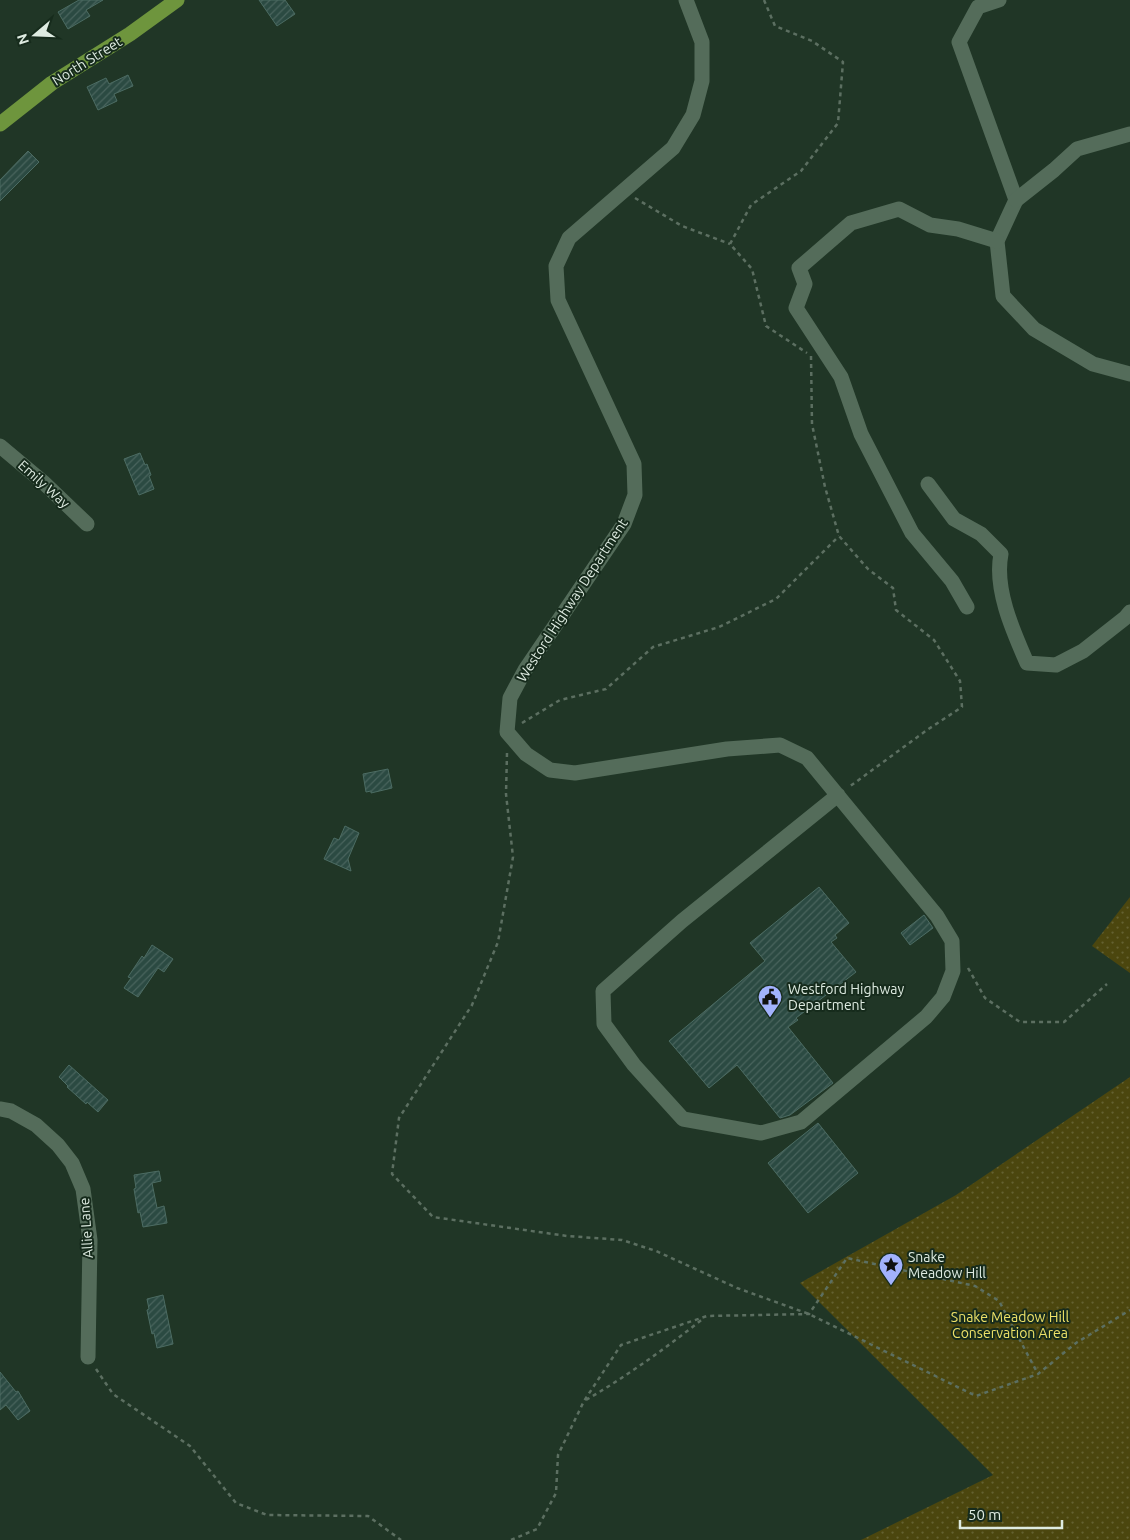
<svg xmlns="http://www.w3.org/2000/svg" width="1130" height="1540" font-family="Ubuntu,sans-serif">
  <defs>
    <pattern id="park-dots" width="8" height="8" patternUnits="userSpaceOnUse" patternTransform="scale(1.25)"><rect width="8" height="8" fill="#4b460e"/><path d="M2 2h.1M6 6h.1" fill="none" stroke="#646131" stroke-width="1.8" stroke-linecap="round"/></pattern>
    <pattern id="building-hatch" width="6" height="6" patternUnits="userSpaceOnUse" patternTransform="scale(1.25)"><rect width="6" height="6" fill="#2b4a42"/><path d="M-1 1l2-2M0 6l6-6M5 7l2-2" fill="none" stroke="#49645d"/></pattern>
  </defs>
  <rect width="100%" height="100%" fill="#203626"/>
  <g fill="url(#park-dots)">
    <polygon points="1130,897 1130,973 1092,946"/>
    <polygon points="1130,1077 1130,1540 861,1540 993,1475 800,1283 956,1195"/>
  </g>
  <g fill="url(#building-hatch)" stroke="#4c6c63">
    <polygon points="79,0 103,0 86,10 90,16 68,29 58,12"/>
    <polygon points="259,0 285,0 295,14 277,26"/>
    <polygon points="128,75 133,86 114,94 117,101 98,110 87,87 106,78 109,84"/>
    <polygon points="28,151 39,162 0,201 0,180"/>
    <polygon points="140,453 145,465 147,464 151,475 149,476 154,489 139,495 124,459"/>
    <polygon points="388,769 392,788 371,793 371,791 366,792 363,774"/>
    <polygon points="345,826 359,833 348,859 351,871 324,859 334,838 339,840"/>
    <polygon points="819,887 849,923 835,935 837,938 831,942 856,972 796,1018 798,1020 788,1027 833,1083 790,1115 780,1118 737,1065 709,1088 669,1041 765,961 750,943"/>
    <polygon points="924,915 933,928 910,945 901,933"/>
    <polygon points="152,945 173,959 164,972 158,968 138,997 124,988 131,978 128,977 142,956 144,958"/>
    <polygon points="69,1065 108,1100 98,1112 87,1102 86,1104 67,1087 68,1086 59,1077"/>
    <polygon points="818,1123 858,1173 808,1213 768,1163"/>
    <polygon points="159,1171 161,1181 152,1183 157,1208 164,1206 167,1223 143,1227 140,1212 138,1213 134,1189 136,1188 134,1175"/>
    <polygon points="163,1295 173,1344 157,1348 154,1333 152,1334 147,1310 149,1309 147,1299"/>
    <polygon points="0,1372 16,1392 18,1391 30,1411 18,1420 6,1405 0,1410"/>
  </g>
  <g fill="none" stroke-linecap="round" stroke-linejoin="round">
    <g stroke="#5c6f61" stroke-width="2.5" stroke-dasharray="4 4" stroke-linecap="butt">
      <polyline points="764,0 775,26 812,41 843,62 838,123 801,171 751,205 730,244 752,269 766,326 807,353"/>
      <polyline points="635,198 682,226 730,244"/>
      <polyline points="811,356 812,424 825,487 839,536 868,569 893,588 896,610 934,640 960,681 962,707 927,730 849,787"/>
      <polyline points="522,723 560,700 606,689 653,647 719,627 776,599 839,536"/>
      <polyline points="507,753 506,794 513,857 498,942 472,1005 399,1118 392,1174 433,1217 567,1236 622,1240 656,1251 737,1288 809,1314 976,1396 1038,1374 1076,1343 1130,1310"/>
      <polyline points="968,968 985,998 1020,1022 1064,1022 1107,984"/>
      <polyline points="96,1369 113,1394 190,1446 236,1503 267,1515 368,1516 401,1540"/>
      <path d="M586,1400C627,1376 666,1348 704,1318"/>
      <polyline points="511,1540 537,1529 556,1493 558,1455 584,1401 621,1345 707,1316 809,1314 847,1258 975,1286 999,1301 1038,1374"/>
    </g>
    <g stroke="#546c5a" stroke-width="15">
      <polyline points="686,0 702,42 702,81 693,115 673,148 569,238 556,266 558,300 634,464 635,495 624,524 525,670 510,698 507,732 526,754 550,770 575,773 727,749 780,745 807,758 937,916 952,941 953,971 943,997 926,1017 801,1122 761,1133 683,1119 634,1065 604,1024 603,991 682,921 838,795"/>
      <polyline points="999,0 978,7 959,42 1016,200 997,241 1003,296 1034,329 1093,364 1130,374"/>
      <polyline points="1016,200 1054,170 1077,149 1130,134"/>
      <polyline points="0,446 43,482 87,524"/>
      <path d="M928,484L954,519L981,534L1001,554C994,589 1013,631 1027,663L1056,665L1083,651L1125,618L1130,612"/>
      <polyline points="967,607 952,581 912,533 861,434 841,377 796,308 805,284 799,268 851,223 899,209 930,225 958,229 997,241"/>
      <polyline points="0,1109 11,1111 36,1125 58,1145 72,1163 83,1189 90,1240 88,1357"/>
    </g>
    <polyline stroke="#6e953d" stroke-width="15" points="0,124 52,83 130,34 177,0"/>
  </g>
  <defs>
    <symbol id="civic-pin" viewBox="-11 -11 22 30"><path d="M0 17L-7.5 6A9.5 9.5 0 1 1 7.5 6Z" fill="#a2b2fd" stroke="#162b1c"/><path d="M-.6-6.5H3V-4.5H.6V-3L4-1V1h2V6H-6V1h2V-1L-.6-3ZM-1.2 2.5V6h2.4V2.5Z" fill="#111"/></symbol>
    <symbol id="sight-pin" viewBox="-11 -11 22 30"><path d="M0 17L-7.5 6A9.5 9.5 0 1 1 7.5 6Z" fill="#a2b2fd" stroke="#162b1c"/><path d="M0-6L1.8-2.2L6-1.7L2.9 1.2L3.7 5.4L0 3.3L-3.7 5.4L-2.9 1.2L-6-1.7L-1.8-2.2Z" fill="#111"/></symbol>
  </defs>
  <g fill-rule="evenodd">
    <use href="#civic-pin" x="756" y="983" width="28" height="38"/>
    <use href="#sight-pin" x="877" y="1251" width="28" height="38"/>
  </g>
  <g text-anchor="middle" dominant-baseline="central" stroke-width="4" stroke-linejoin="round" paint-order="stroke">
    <g font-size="14" fill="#deebe1" stroke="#162b1c">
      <text transform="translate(87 61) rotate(-32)">North Street</text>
      <text transform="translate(44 484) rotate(42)">Emily Way</text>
      <text transform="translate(572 600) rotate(-57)">Westord Highway Department</text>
      <text transform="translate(86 1228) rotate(-94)">Allie Lane</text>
    </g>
    <g font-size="14" fill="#deebe1" stroke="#162b1c" text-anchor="start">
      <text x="788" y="989">Westford Highway<tspan x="788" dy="16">Department</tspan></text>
      <text x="908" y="1257">Snake<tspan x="908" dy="16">Meadow Hill</tspan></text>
    </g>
    <g font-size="14" fill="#ede168" stroke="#162b1c">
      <text x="1010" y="1317">Snake Meadow Hill<tspan x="1010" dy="16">Conservation Area</tspan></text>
    </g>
  </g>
  <g transform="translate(35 35) rotate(251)" stroke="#162b1c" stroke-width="4" paint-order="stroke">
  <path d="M0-4L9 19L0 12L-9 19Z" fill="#deebe1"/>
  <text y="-8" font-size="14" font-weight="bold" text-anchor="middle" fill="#deebe1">N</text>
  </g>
  <path d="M960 1520v8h102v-8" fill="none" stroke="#deebe1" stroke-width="2.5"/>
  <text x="968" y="1520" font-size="15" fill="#deebe1" stroke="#162b1c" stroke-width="4" paint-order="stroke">50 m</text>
</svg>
